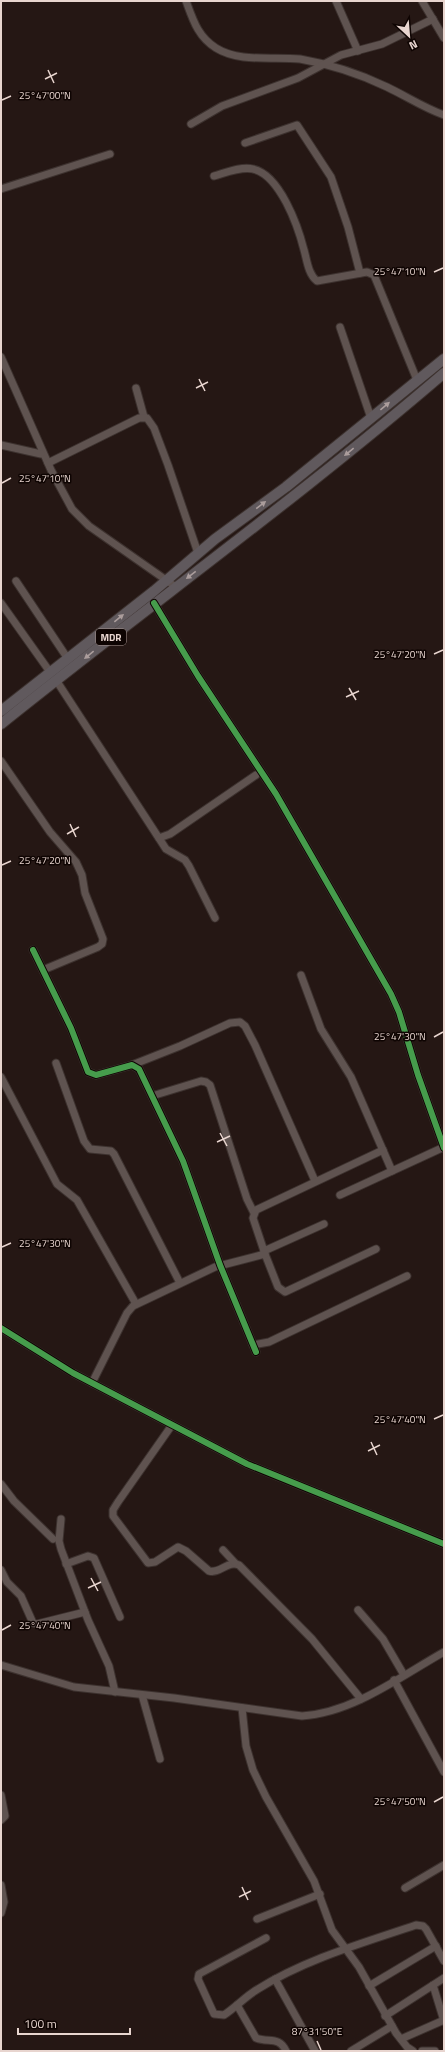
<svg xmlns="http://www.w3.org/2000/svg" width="445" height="2052" font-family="'Titillium Web',sans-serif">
  <rect width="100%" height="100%" fill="#251714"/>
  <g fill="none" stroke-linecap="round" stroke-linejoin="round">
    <defs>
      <g id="minor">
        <path d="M186,1C193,20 198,37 216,48C240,63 273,56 300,59C329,64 360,74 387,87C406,96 424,108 444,115"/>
        <polyline points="336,1 358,51"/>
        <polyline points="422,1 444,38"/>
        <polyline points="191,124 222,106 298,78 341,55 382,44 433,19"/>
        <polyline points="245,143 297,125 331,177 348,227 360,273"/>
        <path d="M214,176C225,173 241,166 253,169C280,175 298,226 304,250C307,260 308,274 317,281L367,272L374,275L417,380"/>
        <polyline points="1,189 110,154"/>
        <polyline points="340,327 371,418"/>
        <polyline points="1,357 51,470 72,509 89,526 176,587"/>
        <polyline points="136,388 144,417"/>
        <polyline points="1,445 41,454"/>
        <polyline points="48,463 139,418 147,418 154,428 168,465 198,553"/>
        <polyline points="16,581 68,659"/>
        <polyline points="1,603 50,672"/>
        <polyline points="154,603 198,676 276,794 391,994 399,1012 418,1075 444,1148"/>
        <polyline points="56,680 166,849 185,860 189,866 215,918"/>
        <polyline points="1,761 50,832 76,862 82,875 85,893 103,939 102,944 98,947 43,970"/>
        <polyline points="159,838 170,834 256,775"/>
        <polyline points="33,950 71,1028 88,1072 96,1075 132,1065 139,1069 183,1161 220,1265 256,1352"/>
        <polyline points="301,975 321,1029 351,1077 392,1171"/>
        <polyline points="56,1063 84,1141 90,1149 111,1151 114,1154 180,1283"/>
        <polyline points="132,1065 180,1046 230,1023 240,1022 245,1026 255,1045 315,1181"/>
        <polyline points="1,1077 57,1184 77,1200 136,1304"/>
        <polyline points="152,1096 201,1081 206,1082 210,1085 247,1199 254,1213"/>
        <polyline points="340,1195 444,1147"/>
        <polyline points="264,1251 324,1224"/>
        <polyline points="265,1254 278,1287 285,1292 376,1249"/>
        <polyline points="1,1328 73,1373 247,1464 444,1544"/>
        <polyline points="253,1345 269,1342 407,1276"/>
        <polyline points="92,1383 127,1313 133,1306 215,1267 265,1254 253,1218 256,1210 383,1150"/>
        <path d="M172,1425L118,1502L113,1510V1516L148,1563L155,1562L178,1547L186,1551L209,1571C220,1574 228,1560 239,1565L312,1639L361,1699"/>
        <polyline points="1,1484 14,1501 53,1539"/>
        <polyline points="61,1519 59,1541 61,1549 88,1620 109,1666 115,1692"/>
        <polyline points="223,1550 235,1563"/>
        <polyline points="66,1564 88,1556 94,1558 120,1617"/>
        <polyline points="1,1570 7,1582 21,1596 33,1623 37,1624 85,1612"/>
        <polyline points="358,1610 383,1639 404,1675"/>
        <path d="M1,1665L74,1687L174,1698L302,1716C353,1713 401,1676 444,1652"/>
        <polyline points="394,1680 444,1772"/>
        <polyline points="142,1695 160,1759"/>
        <polyline points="242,1708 246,1746 253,1770 266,1797 314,1881 332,1930 359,1967 396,2033 407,2047 413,2051"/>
        <polyline points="1,1795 5,1816 1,1820"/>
        <polyline points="1,1885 4,1902 1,1913"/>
        <polyline points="405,1888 444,1865"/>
        <polyline points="257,1919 320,1894"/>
        <path d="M266,1938L199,1974L198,1979L214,2014L224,2015C236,2007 246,1996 258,1989C306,1959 363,1943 416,1925L423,1926L426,1929L444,1961"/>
        <polyline points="275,1979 315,2051"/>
        <polyline points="433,1985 444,2021"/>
        <polyline points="369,1986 436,1946"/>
        <path d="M237,2005L256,2038C269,2043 279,2036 286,2051"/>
        <polyline points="385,2016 444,1978"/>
        <polyline points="401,2039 444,2020"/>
        <polyline points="351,2051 392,2026"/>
        <polyline points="422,2051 435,2051"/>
      </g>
      <g id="primary">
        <polyline points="1,711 154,591 215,539 286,487 444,359"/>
        <path d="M1,724C148,606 301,496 444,373"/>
      </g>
    </defs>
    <use href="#minor" stroke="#3d322f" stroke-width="9"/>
    <use href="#primary" stroke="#3d322f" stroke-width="12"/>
    <use href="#minor" stroke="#5f5350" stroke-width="7"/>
    <use href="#primary" stroke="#60595d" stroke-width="10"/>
    <defs>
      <g id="cycleway">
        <polyline points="154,603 198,676 276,794 391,994 399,1012 418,1075 444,1148"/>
        <polyline points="33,950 71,1028 88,1072 96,1075 132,1065 139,1069 183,1161 220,1265 256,1352"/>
        <polyline points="1,1328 73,1373 247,1464 444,1544"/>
      </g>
    </defs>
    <use href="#cycleway" stroke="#0e0402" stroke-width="8"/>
    <use href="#cycleway" stroke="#469c4c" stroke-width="6"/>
  </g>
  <defs><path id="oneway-solid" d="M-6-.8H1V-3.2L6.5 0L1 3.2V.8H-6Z"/></defs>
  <g fill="#ab9d9c">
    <use href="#oneway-solid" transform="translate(385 406) rotate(-40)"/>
    <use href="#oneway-solid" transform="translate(349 452) rotate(141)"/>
    <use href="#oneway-solid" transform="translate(261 505) rotate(-37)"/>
    <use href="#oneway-solid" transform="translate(191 575) rotate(142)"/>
    <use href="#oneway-solid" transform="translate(119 618) rotate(-39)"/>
    <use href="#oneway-solid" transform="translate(89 655) rotate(141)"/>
  </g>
  <path fill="none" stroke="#e8d5cf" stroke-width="1.5" d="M48,70L54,83M45,79L57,73M2,100L11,96M434,272L443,268M199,379L205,391M196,388L208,382M2,483L11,478M434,654L443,650M349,688L356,700M346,697L359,691M70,824L76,837M67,834L79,827M2,865L11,861M434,1037L443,1032M220,1133L227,1146M217,1142L230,1136M2,1247L11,1243M434,1419L443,1415M371,1442L377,1455M368,1451L380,1445M91,1578L98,1591M88,1588L101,1582M2,1630L11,1625M434,1802L443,1797M242,1887L248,1900M239,1897L251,1891M317,2041L321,2050"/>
  <g text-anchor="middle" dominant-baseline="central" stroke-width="3" stroke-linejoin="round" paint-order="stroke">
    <rect fill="#0e0402" stroke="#a79692" stroke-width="1" x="96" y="629" width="30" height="16" rx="3"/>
    <g font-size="10" font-weight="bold" fill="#e8d5cf">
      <text x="111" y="637">MDR</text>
    </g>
  </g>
  <g font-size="10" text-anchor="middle" fill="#e8d5cf" stroke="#0e0402" stroke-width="3" stroke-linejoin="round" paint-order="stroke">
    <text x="45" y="99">25°47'00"N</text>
    <text x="400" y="275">25°47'10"N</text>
    <text x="45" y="482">25°47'10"N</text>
    <text x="400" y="658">25°47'20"N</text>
    <text x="45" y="864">25°47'20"N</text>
    <text x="400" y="1040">25°47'30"N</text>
    <text x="45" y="1247">25°47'30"N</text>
    <text x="400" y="1423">25°47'40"N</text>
    <text x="45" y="1629">25°47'40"N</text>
    <text x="400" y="1805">25°47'50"N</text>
    <text x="317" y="2035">87°31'50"E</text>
  </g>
  <rect width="445" height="2052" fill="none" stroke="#e8d5cf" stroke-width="4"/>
  <g transform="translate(409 36) rotate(154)" stroke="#0e0402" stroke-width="3" paint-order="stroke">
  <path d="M0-3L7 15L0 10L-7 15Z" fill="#e8d5cf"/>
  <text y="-6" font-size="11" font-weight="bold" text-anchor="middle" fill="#e8d5cf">N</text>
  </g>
  <path d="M18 2028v6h112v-6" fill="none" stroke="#e8d5cf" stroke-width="2"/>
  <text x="24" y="2028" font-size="12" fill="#e8d5cf" stroke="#0e0402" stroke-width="3" paint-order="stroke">100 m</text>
</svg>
